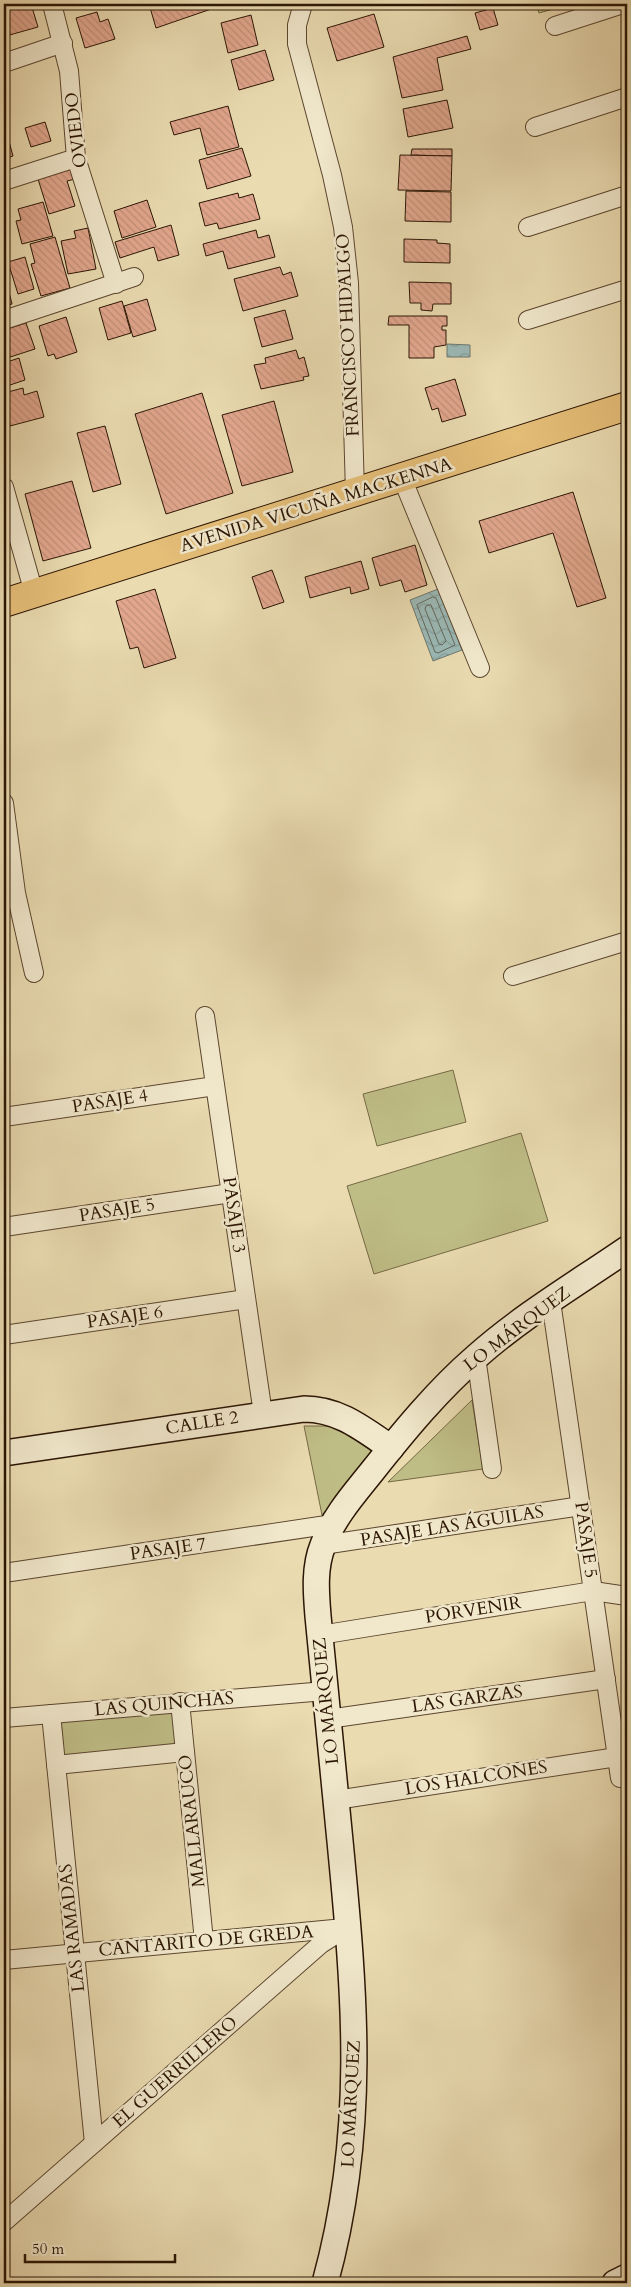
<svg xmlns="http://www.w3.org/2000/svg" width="631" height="2287" font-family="Cardo,serif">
  <defs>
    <pattern id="water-waves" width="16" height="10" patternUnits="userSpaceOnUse" patternTransform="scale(1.25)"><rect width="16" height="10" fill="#9bb9b6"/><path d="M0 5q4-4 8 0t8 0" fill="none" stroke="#869e9b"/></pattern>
    <pattern id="building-back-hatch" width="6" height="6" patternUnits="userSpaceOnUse" patternTransform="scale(1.25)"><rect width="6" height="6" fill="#e2a78e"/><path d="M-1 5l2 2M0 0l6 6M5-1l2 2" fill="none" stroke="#c28f79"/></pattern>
  </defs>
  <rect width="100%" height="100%" fill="#eadbb1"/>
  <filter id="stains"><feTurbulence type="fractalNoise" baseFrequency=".004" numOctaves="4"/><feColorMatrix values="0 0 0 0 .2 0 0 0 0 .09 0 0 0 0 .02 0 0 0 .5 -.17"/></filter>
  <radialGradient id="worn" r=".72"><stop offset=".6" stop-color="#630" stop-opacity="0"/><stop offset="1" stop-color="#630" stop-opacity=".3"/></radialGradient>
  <g fill="#bfbd86" stroke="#756945">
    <polygon points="536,4 571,4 539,13"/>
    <polygon points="453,1070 466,1122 377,1146 363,1094"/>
    <polygon points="521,1133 548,1221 374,1274 347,1186"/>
    <polygon points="472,1400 483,1469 388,1482"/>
    <polygon points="304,1426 337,1426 376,1449 322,1515"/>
    <polygon points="174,1709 178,1746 64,1758 61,1720"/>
  </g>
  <g fill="url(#water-waves)" stroke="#6e776f">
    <polygon points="447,344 470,345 470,357 447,357"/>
    <polygon points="438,589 462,650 433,661 410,600"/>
  </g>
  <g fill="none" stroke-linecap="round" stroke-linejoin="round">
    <g stroke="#63675d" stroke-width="1">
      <polygon points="433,597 436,598 455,645 438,653 435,652 417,605"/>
      <polygon points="431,605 446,641 442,645 439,644 425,609 426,606"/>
    </g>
  </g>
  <g fill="url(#building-back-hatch)" stroke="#2b1504">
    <polygon points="8,4 31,4 38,27 6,36 4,29 4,5"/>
    <polygon points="149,4 216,4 217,7 156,28"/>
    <polygon points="493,8 498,25 480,30 475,13"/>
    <polygon points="97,12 100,22 108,19 115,39 85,48 76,18"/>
    <polygon points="374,14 384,47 337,61 327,28"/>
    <polygon points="251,15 258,45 228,53 221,23"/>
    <polygon points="467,36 471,49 437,58 443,90 402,98 393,57"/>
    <polygon points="265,50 274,80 239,90 231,60"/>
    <polygon points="4,98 8,112 4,113"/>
    <polygon points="447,100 453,128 408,137 403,109"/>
    <polygon points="228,106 239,147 207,155 200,128 174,135 170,122"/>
    <polygon points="45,122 51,141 31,147 25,128"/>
    <polygon points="7,134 13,156 4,159 4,135"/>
    <polygon points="242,148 251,176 207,189 199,160"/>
    <polygon points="412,149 452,149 452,156 411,155"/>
    <polygon points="400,155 452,156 451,191 398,190"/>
    <polygon points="71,169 75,179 67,181 75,206 49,214 38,179"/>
    <polygon points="406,191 451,192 451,222 405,221"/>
    <polygon points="238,193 239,198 253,194 260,219 219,229 217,223 205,226 199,203"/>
    <polygon points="147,200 156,227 122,238 114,211"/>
    <polygon points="43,202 53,236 22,244 16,221 21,220 18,209"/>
    <polygon points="171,225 179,255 158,261 154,247 120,258 115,242"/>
    <polygon points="4,226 9,242 4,244"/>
    <polygon points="88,228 96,269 68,274 61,241 76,238 74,231"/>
    <polygon points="256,230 258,238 269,235 275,257 228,269 223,251 206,256 203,244"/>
    <polygon points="55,237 70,288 41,296 31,264 35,263 30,244"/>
    <polygon points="404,239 437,240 437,243 450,244 450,263 404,262"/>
    <polygon points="25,257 34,289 18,294 8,262"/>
    <polygon points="280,267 283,275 291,272 298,296 243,311 234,279"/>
    <polygon points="409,282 451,283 451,304 433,304 432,311 421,310 421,303 410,303"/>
    <polygon points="7,284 12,304 4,306 4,285"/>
    <polygon points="147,299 156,330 133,337 124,306"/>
    <polygon points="122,301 131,333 108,340 99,308"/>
    <polygon points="285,310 293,339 262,347 254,318"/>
    <polygon points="389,316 447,316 447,326 442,326 442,330 446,330 446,345 434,347 434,358 409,358 409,325 388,325"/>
    <polygon points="66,317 77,352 56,359 54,354 48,356 39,326"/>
    <polygon points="26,323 35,349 4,359 4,330"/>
    <polygon points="296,350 299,359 304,357 309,376 303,377 304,380 261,389 254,365 266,363 265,358"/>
    <polygon points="19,358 25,380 4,387 4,363"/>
    <polygon points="455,379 466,415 442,422 438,408 432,410 425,388"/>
    <polygon points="23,388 24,395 37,391 44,417 10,426 4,402 4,393"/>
    <polygon points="202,393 233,493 166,514 135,414"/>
    <polygon points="274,401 293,472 242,486 222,415"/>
    <polygon points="105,426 121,484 93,492 77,433"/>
    <polygon points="72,481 91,548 43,561 25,494"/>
    <polygon points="573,492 606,598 577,607 553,533 489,553 479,521"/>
    <polygon points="415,545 427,585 405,592 401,580 380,586 372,558"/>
    <polygon points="361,561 369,589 351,594 350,587 310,598 305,577"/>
    <polygon points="272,570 284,602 263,609 252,577"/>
    <polygon points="155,589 176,658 144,668 138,647 130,649 116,601"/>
  </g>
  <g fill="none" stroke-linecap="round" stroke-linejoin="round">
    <defs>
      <g id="street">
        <polyline points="52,4 69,71 76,158 116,284"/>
        <polyline points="303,4 297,25 297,44 332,175 343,227 349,283 355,493"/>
        <polyline points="555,26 623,4"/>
        <polyline points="4,63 63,43"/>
        <polyline points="535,127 627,97"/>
        <polyline points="4,181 76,158"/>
        <polyline points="528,227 627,195"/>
        <polyline points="4,320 134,277"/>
        <polyline points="528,320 627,289"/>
        <polyline points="402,478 480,668"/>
        <polyline points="4,487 34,593"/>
        <polyline points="4,803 16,893 34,973"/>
        <polyline points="513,976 627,941"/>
        <polyline points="205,1016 263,1414"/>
        <polyline points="4,1117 215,1086"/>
        <polyline points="4,1227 231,1193"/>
        <polyline points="551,1301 620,1778"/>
        <polyline points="4,1335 246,1299"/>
        <polyline points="476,1357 492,1469"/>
        <polyline points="323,1545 581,1506"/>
        <polyline points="4,1573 333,1524"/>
        <polyline points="320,1635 593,1591 627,1596"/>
        <polyline points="180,1702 204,1941"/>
        <polyline points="51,1714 94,2143"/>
        <polyline points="4,1718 325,1691"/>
        <polyline points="328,1719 606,1679"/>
        <polyline points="56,1765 185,1752"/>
        <polyline points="336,1800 617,1757"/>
        <polyline points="4,1960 344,1928"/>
        <polyline points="4,2222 321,1944 348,1927"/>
      </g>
      <g id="secondary">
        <path d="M4,1453L304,1409C339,1409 363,1429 391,1448"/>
        <path d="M325,2283C367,2131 355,1996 340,1841C333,1766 326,1691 318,1616C316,1592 314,1567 323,1545C334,1516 355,1493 374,1469C405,1430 438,1390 476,1357C522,1316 576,1284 627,1249"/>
        <polyline points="615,2283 627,2277"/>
      </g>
      <polyline id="primary" points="4,603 627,406"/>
    </defs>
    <use href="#street" stroke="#5b462f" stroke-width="20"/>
    <use href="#secondary" stroke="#2b1504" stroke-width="28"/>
    <use href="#primary" stroke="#2b1504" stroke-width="30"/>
    <use href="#street" stroke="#f1e8cc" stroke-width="18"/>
    <use href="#secondary" stroke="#f1e8cc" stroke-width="25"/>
    <use href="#primary" stroke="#e5be78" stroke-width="28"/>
  </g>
  <g text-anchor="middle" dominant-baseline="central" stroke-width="5" stroke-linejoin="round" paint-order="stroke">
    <g font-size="18" fill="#2b1504" stroke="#f1e8cc">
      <text transform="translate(76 130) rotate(-97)">OVIEDO</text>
      <text transform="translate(348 335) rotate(-93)">FRANCISCO HIDALGO</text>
      <text transform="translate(316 505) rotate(-17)">AVENIDA VICUÑA MACKENNA</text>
      <text transform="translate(110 1101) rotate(-9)">PASAJE 4</text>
      <text transform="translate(117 1210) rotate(-9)">PASAJE 5</text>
      <text transform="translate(234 1215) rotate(82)">PASAJE 3</text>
      <text transform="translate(125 1317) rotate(-8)">PASAJE 6</text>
      <text transform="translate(517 1329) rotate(-37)">LO MÁRQUEZ</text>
      <text transform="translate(202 1423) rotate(-9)">CALLE 2</text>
      <text transform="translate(452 1526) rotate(-9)">PASAJE LAS ÁGUILAS</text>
      <text transform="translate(586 1540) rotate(82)">PASAJE 5</text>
      <text transform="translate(168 1549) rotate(-8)">PASAJE 7</text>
      <text transform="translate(473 1610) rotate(-9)">PORVENIR</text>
      <text transform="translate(467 1699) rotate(-8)">LAS GARZAS</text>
      <text transform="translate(326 1701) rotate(-96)">LO MÁRQUEZ</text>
      <text transform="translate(164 1704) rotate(-5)">LAS QUINCHAS</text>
      <text transform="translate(476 1778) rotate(-9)">LOS HALCONES</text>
      <text transform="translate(192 1821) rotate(-96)">MALLARAUCO</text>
      <text transform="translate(72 1928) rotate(-96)">LAS RAMADAS</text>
      <text transform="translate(206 1941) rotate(-5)">CANTARITO DE GREDA</text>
      <text transform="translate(175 2072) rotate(-41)">EL GUERRILLERO</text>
      <text transform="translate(351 2104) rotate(-87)">LO MÁRQUEZ</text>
    </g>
  </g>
  <rect width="631" height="2287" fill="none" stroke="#eadbb1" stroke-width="20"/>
  <rect x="5" y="5" width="621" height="2277" fill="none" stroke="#2b1504" stroke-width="2.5"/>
  <rect x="10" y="10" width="611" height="2267" fill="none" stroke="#2b1504"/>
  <path d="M25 2254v8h150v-8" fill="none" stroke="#2b1504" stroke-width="2.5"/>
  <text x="32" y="2254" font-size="15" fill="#2b1504" stroke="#f1e8cc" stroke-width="4" paint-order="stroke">50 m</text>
  <rect width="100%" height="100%" filter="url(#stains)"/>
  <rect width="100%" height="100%" fill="url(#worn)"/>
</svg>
